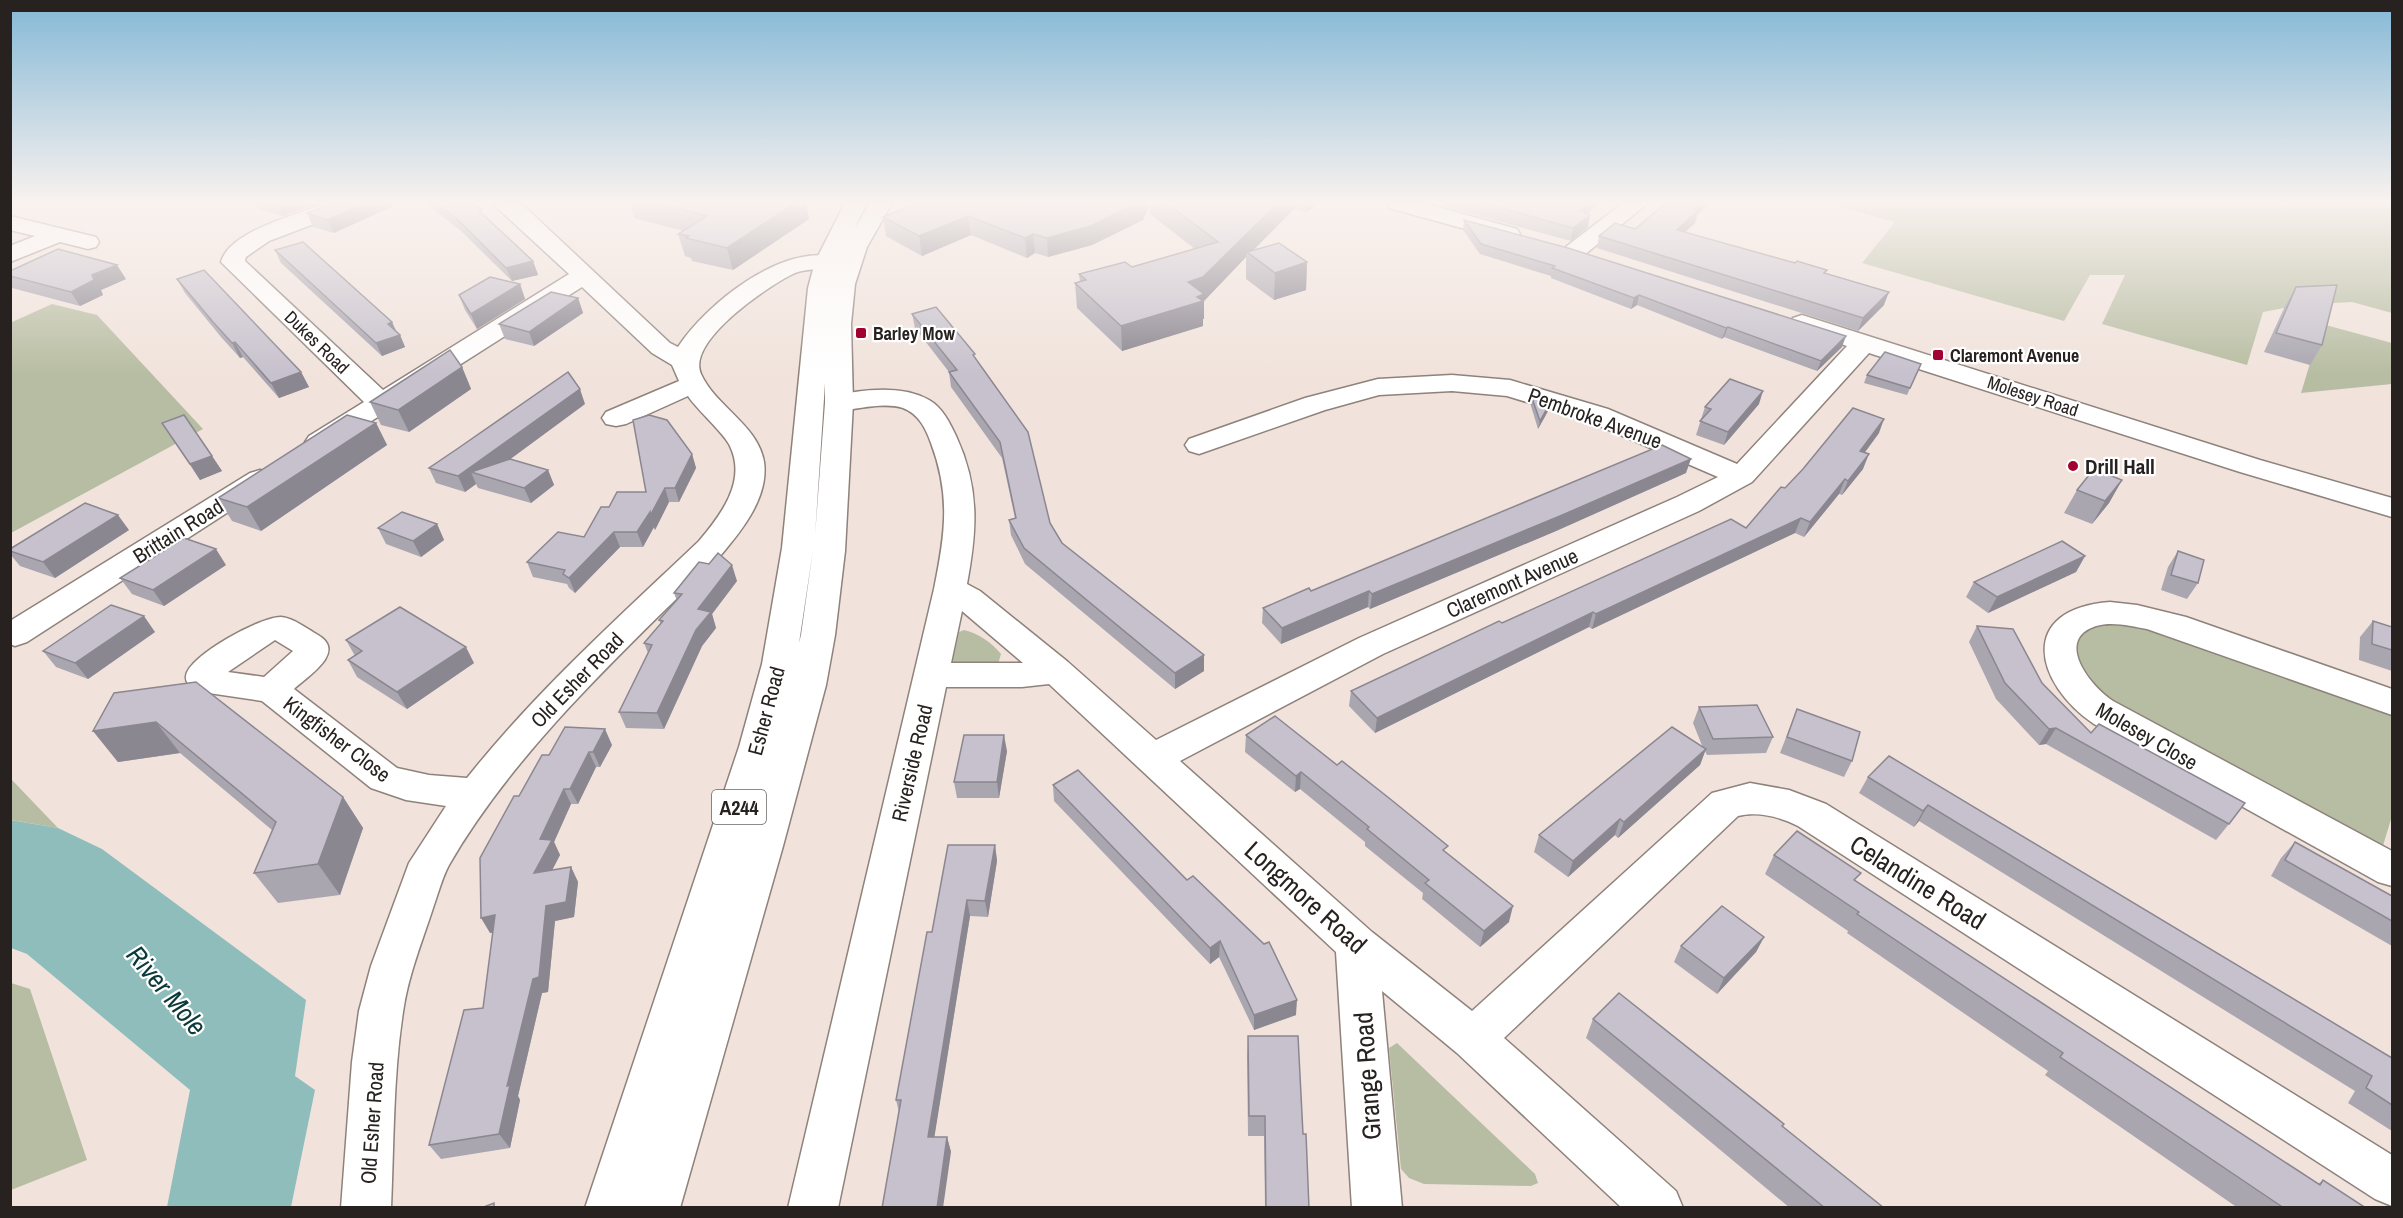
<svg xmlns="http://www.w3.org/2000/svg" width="2403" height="1218" font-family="'Archivo Narrow',sans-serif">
  <rect width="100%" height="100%" fill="#f1e3dc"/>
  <g fill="#b7bda2">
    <polygon points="1826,203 2392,203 2392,313 2352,302 2299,305 2263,312 2247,365 2102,324 2125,275 2090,275 2064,321 1862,263 1895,222"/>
    <polygon points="52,304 97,315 203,429 11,533 10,323"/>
    <polygon points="2322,324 2392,343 2392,384 2301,393"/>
    <polygon points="2073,622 2174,625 2392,702 2392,816 2378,862 2107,715 2064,634"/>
    <path d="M964,630C978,633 992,643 1001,654L998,664L952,663L959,632Z"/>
    <polygon points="10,780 12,780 58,828 11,820"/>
    <polygon points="11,983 30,989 87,1160 11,1190"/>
    <polygon points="1397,1043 1535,1174 1538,1183 1531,1186 1424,1184 1409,1178 1401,1169 1389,1048"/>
  </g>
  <polygon fill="#8fbdbc" points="10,820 58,828 102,849 306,1000 295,1076 315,1090 291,1207 167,1207 190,1090 27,954 11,948"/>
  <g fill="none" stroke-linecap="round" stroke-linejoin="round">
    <defs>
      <g id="minor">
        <path d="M327,203H359L356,208L269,241L246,257L245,261L383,390L569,274L492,203H518L526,208L670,343L678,347C706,304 781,244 835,257L839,262L835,267C822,270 807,268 795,273C769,285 686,341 701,374C716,407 758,425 764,462C769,497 742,530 721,555C627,648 515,750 449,865C442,878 438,894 433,908C422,942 408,976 403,1012C393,1077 394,1143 391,1208H341L352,1062L359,1011L371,966L409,863L446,806L406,800L371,788L262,701L195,691C190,687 185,682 186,676C188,656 262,616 281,617C294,618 307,629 318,635C347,652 308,676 294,689L397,768L429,775L467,778C536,691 619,617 699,541C721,515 747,481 730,446C724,433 698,411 688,396L626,424L616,426L606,424L602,418L606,412L679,381L672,365L652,353L582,287L329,448L319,451L309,448L305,442L309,436L364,402L221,262C229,231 299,214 327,203ZM275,640L293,651L264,677L228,672Z"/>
        <polygon points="1386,203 1423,203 1517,229 1520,234 1517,239 1509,241 1389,208"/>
        <polygon points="1623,203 1648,203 1583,256 1575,258 1567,256 1563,251 1567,246"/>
        <polygon points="10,216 96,237 99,242 96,247 88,249 60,242 10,262 10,246 35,236 10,230"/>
        <path d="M1802,315L2260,460L2392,498V517L2240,472L1869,353L1752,482L1699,511L1383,654L1180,761L1372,932L1472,1011L1712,793L1750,783L1789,790L1826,804L2392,1155V1206L2375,1199L1798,826C1780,817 1758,811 1738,816L1504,1038L1676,1191L1683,1208H1622L1457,1053L1382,991L1402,1208H1352L1336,952L1049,684L1022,687H946L838,1208H788L934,589C945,535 951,496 931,443C926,429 919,414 903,408C884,402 859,409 839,411L829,409L825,403L829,397C859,390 901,384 929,400C942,407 950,423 956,436C980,488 977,530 967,584L980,591L1068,662L1156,740L1359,638L1677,497L1718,477L1588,421L1507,396L1452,391L1379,395L1325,410L1199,454L1189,451L1185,445L1189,439L1305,398L1378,379L1452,375L1510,380L1608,409L1737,464L1847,346L1793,328L1789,323L1793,318ZM962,611L1023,663H951Z"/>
        <polygon points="260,470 270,473 275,479 270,485 27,642 15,646 10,644 10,621 250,473"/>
        <path d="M2110,602L2137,605L2186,617L2392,689V715L2147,629C2131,626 2112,621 2096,626C2053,640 2091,687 2113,701L2392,851V886L2378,882L2094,724C2034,683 2017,609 2110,602Z"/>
      </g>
      <path id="major" d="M845,203H867L855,228L870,203H892L867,247L855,284L851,324L853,403L845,551L835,635L826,685L783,846L680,1208H585L739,747L762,664L782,548L808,288L815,262ZM825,383V403L815,536ZM813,550L801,635L799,643Z"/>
    </defs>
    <use href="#minor" stroke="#8e827b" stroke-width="3"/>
    <use href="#major" stroke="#8e827b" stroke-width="3"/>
    <use href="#minor" fill="#fff" fill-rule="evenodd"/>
    <use href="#major" fill="#fff" fill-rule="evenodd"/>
  </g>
  <g fill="#aaa6b0">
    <polygon points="256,203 319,203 282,216 258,209"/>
    <polygon points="334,203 334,233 313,227 307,213"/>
    <polygon points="425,203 472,203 533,261 538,275 512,281 461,231"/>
    <polygon points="630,203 806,203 809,219 733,270 692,261 691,258 685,256 678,234 684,231 634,218"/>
    <polygon points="916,203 1069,204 1318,203 1307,212 1294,209 1254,250 1307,262 1306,290 1274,300 1246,279 1246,257 1204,301 1204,319 1203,319 1203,326 1122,351 1077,308 1075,283 1080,282 1079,274 1132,267 1195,249 1150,214 1150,205 1143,220 1092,245 1048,257 1035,253 1027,258 971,235 922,256 886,236 883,217 917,204"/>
    <polygon points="1444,203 1599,203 1588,214 1588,227 1571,241 1446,207"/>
    <polygon points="1697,215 1695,223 1684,232 1826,273 1884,305 1858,331 1597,248 1599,236"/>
    <polygon points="1464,220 1842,347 1817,371 1724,337 1722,339 1637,305 1631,309 1551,278 1551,276 1480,254 1463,230"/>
    <polygon points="275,250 397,332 400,335 405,347 382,356 281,263"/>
    <polygon points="10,271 126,279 101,290 103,295 80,306 12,288 10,285"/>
    <polygon points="177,279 301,372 309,387 279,398 243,357 240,358 221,337 185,293"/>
    <polygon points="520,284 525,299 477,329 465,310 459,295"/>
    <polygon points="2296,287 2322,345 2310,365 2264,352 2285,306"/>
    <polygon points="578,298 583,313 534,346 505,339 499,324"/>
    <polygon points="912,314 975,358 1050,523 1062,543 1204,671 1175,689 1025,564 1011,535 1009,520 1015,518 1002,458 951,387 949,372 915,328"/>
    <polygon points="1921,364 1907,395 1864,383 1867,375"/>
    <polygon points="462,367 471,389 409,432 381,425 370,402"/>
    <polygon points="1532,398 1550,403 1548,411 1538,429 1531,406"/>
    <polygon points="585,404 509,460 548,470 554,485 531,503 478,488 476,484 465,492 436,483 429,468"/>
    <polygon points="1759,404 1724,445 1696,435 1705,407"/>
    <polygon points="162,423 212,456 222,471 200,480"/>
    <polygon points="376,423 387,445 261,531 232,521 218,498"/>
    <polygon points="1879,433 1864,453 1863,469 1842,495 1839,494 1804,537 1795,533 1592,629 1589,627 1375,733 1349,706 1351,691 1502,623 1746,528 1785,488"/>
    <polygon points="692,454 696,468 679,502 669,502 655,530 654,527 643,547 620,547 575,593 569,588 567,584 533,577 527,562 584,537 609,507 646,492"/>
    <polygon points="1686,473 1556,531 1370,609 1368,607 1281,644 1262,623 1263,608 1311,591"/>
    <polygon points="2122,480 2109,503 2092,524 2064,513 2077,490"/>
    <polygon points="437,524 444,540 421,557 386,544 378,528"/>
    <polygon points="129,530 55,578 20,566 10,554 10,549"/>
    <polygon points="2178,551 2198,583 2187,599 2161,590 2168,567"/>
    <polygon points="2085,556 2076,572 1988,613 1966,597 1974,582"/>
    <polygon points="226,565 164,606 132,594 120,578"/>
    <polygon points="737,581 712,614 716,628 702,646 664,729 626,728 619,712 648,653 644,643 661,624 659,620 677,601 674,593"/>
    <polygon points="2373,621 2392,627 2392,671 2359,660 2360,637"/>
    <polygon points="1977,626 2042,683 2091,733 2229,824 2216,840 2046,744 2039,745 1996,699 1969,642"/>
    <polygon points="155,632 88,679 56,667 43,651"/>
    <polygon points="346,640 474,663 407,709 357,677 348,660 355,656"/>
    <polygon points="114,693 343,797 363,828 340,895 278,903 254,873 272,830 180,753 118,762 93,731"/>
    <polygon points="1699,707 1773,737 1766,753 1707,755 1705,751 1700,765 1618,838 1615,835 1568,877 1534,852 1539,835 1703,748 1693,723"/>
    <polygon points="1797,709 1852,761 1844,777 1780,753"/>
    <polygon points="1246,735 1446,853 1509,922 1480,947 1422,899 1423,893 1365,846 1365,842 1300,789 1295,792 1245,752"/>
    <polygon points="612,745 600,767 596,767 578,804 571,804 554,842 560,855 552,870 571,867 578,882 574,917 555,921 548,992 542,993 518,1096 520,1100 510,1148 441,1159 429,1145 483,1008 493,933 490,933 519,796 549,755"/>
    <polygon points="1007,751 999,798 957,798 954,782"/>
    <polygon points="1889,756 2392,1058 2392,1131 2348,1103 2355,1091 1919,821 1914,827 1859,793 1868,777"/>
    <polygon points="1078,770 1296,1015 1254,1030 1219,957 1210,964 1054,801 1053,785"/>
    <polygon points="2295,842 2392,896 2392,946 2271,876 2281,858"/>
    <polygon points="995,845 997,861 988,917 970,916 934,1137 947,1137 951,1152 899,1112 896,1100 932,932"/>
    <polygon points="1774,855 1856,881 2318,1184 2323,1180 2366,1208 2238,1208 2045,1075 2048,1071 1847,933 1848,931 1765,874"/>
    <polygon points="1764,937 1756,952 1717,994 1674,962 1681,946"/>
    <polygon points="1593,1019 1782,1126 1884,1208 1790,1208 1586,1038"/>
    <polygon points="1248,1036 1303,1134 1309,1208 1265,1208 1264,1136 1248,1136 1247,1056"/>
  </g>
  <g fill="#8b8790">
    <polygon points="276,203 319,203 282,216"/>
    <polygon points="365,203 400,203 334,233 328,220"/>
    <polygon points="780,203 806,203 809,219 733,270 727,248"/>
    <polygon points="1137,203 1150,203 1143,220 1092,245 1048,257 1047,238"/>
    <polygon points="1278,203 1295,203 1294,209 1249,254 1247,252 1246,257 1204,301 1204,319 1203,319 1203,326 1122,351 1121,326 1188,282"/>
    <polygon points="1307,203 1318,203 1307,212"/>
    <polygon points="1588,203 1599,203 1577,224 1580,211"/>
    <polygon points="1700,203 1710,203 1697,215 1695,223 1673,243 1677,230 1693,209"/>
    <polygon points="1590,215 1588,227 1571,241 1573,228"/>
    <polygon points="968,216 971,235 922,256 919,236"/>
    <polygon points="1033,234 1035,253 1027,258 1025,238"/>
    <polygon points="533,261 538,275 512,281 506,268"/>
    <polygon points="1307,262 1306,290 1274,300 1275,273"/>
    <polygon points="117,265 126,279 101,290 103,295 80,306 71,292 92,275"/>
    <polygon points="520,284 525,299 477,329 471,314"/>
    <polygon points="1889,292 1884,305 1858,331 1863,318"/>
    <polygon points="1639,295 1637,305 1631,309 1634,298"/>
    <polygon points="578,298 583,313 534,346 529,332"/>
    <polygon points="392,322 398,335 400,335 405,347 382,356 376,343 388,324"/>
    <polygon points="1728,327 1724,337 1722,339 1726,328"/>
    <polygon points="1846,336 1842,347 1817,371 1821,361"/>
    <polygon points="235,342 243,357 240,358 232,343"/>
    <polygon points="462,367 471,389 409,432 398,410"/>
    <polygon points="301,372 309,387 279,398 271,383"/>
    <polygon points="580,389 585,404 486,477 471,472 476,484 465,492 458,476"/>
    <polygon points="1763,391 1759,404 1724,445 1728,432"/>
    <polygon points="1550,403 1548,411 1538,429 1540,421"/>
    <polygon points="1884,419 1879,433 1855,466 1860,451"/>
    <polygon points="376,423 387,445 261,531 247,507"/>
    <polygon points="692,454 696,468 679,502 675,488"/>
    <polygon points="1869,454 1863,469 1842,495 1848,481"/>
    <polygon points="212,456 222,471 200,480 190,464"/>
    <polygon points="1691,459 1686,473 1556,531 1370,609 1372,594"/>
    <polygon points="548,470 554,485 531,503 524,488"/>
    <polygon points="1845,479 1839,494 1804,537 1810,522"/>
    <polygon points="2122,480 2109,503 2092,524 2105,501"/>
    <polygon points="665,488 669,502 655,530 654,527 643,547 637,532"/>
    <polygon points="118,515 129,530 55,578 43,562"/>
    <polygon points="1801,518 1795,533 1592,629 1596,614"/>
    <polygon points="437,524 444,540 421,557 413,541"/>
    <polygon points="614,532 620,547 575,593 569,578"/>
    <polygon points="216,549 226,565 164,606 153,590"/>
    <polygon points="2085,556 2076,572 1988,613 1997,597"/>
    <polygon points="732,565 737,581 712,614 716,628 702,646 664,729 657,713 698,609"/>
    <polygon points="1369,591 1368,607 1281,644 1282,628"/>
    <polygon points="1593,612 1589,627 1375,733 1377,718"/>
    <polygon points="144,616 155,632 88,679 75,663"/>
    <polygon points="466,647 474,663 407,709 397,692"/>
    <polygon points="1204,655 1204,671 1175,689 1175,673"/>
    <polygon points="156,722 180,753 118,762 93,731"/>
    <polygon points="2056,728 2046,744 2039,745 2049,729"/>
    <polygon points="605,729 612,745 600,767 593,752"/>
    <polygon points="1004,735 1007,751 999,798 997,782"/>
    <polygon points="1706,749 1700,765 1618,838 1624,822"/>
    <polygon points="589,752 596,767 578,804 570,789"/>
    <polygon points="1301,772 1300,789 1295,792 1296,776"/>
    <polygon points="564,789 571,804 554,842 560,855 543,888 534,873 540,839"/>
    <polygon points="343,797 363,828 340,895 318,864"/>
    <polygon points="1928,805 1919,821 1914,827 1923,811"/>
    <polygon points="1620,819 1615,835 1568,877 1573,861"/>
    <polygon points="995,845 997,861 988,917 985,901"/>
    <polygon points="571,867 578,882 574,917 555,921 548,992 542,993 518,1096 520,1100 510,1148 499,1134 507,1086 546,906"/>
    <polygon points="967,900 970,916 932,1152 928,1137"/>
    <polygon points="1513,906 1509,922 1480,947 1484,931"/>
    <polygon points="495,915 504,930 490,933 481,918"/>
    <polygon points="1764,937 1756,952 1717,994 1724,978"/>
    <polygon points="1220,941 1219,957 1210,964 1210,948"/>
    <polygon points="1297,1000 1296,1015 1254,1030 1254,1015"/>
    <polygon points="947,1137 951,1152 943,1208 937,1208"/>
  </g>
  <g fill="#c6c1cd" stroke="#8b8790" stroke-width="1.5">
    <polygon points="334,203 365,203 328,220 307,213"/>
    <polygon points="436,203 472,203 482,210 479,211 533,261 506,268 456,218"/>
    <polygon points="657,203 795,203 727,248 686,238 689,236 678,234 707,216"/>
    <polygon points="918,203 1069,204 1137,203 1091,226 1047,238 1033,234 1025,238 968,216 919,236 883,217"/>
    <polygon points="1166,203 1278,203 1203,277 1188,282 1204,294 1197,297 1203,301 1121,326 1075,283 1086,280 1079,274 1125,262 1132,267 1218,242"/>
    <polygon points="1482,203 1588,203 1580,211 1590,215 1573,228"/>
    <polygon points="1666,203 1700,203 1693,209 1698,210 1677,230 1795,263 1797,261 1827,270 1824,273 1889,292 1863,318 1599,236 1615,223 1635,229"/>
    <polygon points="1464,220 1568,248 1846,336 1821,361 1728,327 1726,328 1639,295 1634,298 1552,268 1555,266 1481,244"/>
    <polygon points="303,242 392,322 388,324 400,335 376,343 275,250"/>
    <polygon points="1279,243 1307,262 1275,273 1247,252"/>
    <polygon points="58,249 117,265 92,275 94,280 71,292 10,276 10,271"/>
    <polygon points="204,270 301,372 271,383 235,342 232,343 213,322 177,279"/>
    <polygon points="490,277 520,284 471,314 459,295"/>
    <polygon points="2337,285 2322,345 2276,333 2296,287"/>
    <polygon points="551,292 578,298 529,332 499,324"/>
    <polygon points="936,307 975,354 973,355 1028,432 1050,523 1062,543 1204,655 1175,673 1024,548 1009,520 1016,518 1000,442 949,372 957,370 912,314"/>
    <polygon points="450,350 462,367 398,410 370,402"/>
    <polygon points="1885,352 1921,364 1910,388 1867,375"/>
    <polygon points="568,372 580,389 458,476 429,468 457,449"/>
    <polygon points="1730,379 1763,391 1728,432 1700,421 1711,409 1705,407"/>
    <polygon points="1532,398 1550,403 1540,421"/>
    <polygon points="1853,408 1884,419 1860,451 1869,454 1848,481 1845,479 1810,522 1801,518 1596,614 1593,612 1377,718 1351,691 1499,621 1502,623 1731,519 1746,528 1781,487 1785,488 1803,469"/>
    <polygon points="184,415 212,456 190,464 162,423"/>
    <polygon points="347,415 376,423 247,507 218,498"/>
    <polygon points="649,415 667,420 692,454 675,488 665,488 650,516 650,512 637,532 614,532 569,578 563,574 565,570 527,562 558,532 584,537 601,507 609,507 617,492 646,492 633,420"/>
    <polygon points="1662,445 1691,459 1560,516 1372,594 1369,591 1282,628 1263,608 1309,588 1311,591"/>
    <polygon points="510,459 548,470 524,488 471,472"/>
    <polygon points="2094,469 2122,480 2105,501 2077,490"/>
    <polygon points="85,503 118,515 43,562 10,551 10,549"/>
    <polygon points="402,512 437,524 413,541 378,528"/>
    <polygon points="184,538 216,549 153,590 120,578"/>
    <polygon points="2062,541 2085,556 1997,597 1974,582"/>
    <polygon points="2178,551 2204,560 2198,583 2171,575"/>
    <polygon points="718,553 732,565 698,609 711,612 696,630 657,713 619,712 652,645 644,643 663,621 659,620 682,594 674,593 699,562 709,564"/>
    <polygon points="111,605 144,616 75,663 43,651"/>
    <polygon points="400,607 466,647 397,692 348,660 362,651 346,640"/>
    <polygon points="2373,621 2392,627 2392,650 2372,644"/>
    <polygon points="1977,626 2013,629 2042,683 2091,733 2099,724 2245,803 2229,824 2056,728 2049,729 2005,683"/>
    <polygon points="196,682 343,797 318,864 254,873 276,822 156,722 93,731 114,693"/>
    <polygon points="1757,705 1773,737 1713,739 1699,707"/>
    <polygon points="1797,709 1860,732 1852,761 1787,737"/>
    <polygon points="1275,716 1337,765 1342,761 1389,798 1448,846 1443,850 1513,906 1484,931 1425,883 1429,880 1367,829 1369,827 1301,772 1296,776 1246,735"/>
    <polygon points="565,727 605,729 593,752 589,752 570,789 564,789 540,839 552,840 534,873 571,867 566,902 546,906 539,977 533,979 507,1086 510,1085 499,1134 429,1145 464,1010 483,1008 495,915 481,918 480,858 514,796 519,796 542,755 549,755"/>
    <polygon points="1672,727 1706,749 1624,822 1620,819 1573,861 1539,835"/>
    <polygon points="964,735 1004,735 997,782 954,782"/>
    <polygon points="1889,756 2392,1058 2392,1105 2366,1088 2372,1076 1928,805 1923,811 1868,777"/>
    <polygon points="1078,770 1187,880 1193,876 1264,944 1269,942 1297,1000 1254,1015 1220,941 1210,948 1053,785"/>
    <polygon points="1797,831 1861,873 1854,880 2320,1185 2323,1180 2366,1208 2284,1208 2272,1200 2060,1057 2063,1053 1857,914 1859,912 1774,855"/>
    <polygon points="2295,842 2392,896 2392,921 2285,860"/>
    <polygon points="948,845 995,845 985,901 967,900 928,1137 947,1137 937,1208 882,1208 901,1100 896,1100 927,932 932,932"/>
    <polygon points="1722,906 1764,937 1724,978 1681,946"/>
    <polygon points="1619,993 1784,1124 1782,1126 1884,1208 1825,1208 1593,1019"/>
    <polygon points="1248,1036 1298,1036 1303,1134 1306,1134 1309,1208 1266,1208 1265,1116 1249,1116"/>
    <polygon points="494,1203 494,1208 481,1208"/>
  </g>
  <linearGradient id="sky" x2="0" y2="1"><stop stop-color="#84b8d6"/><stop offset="0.54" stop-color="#f9f2ef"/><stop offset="1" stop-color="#f9f2ef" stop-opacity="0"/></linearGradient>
  <rect width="2403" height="374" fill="url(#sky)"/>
  <g fill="#a20232" stroke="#fff" stroke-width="2">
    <rect x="855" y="327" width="12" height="12" rx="3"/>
    <rect x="1932" y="349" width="12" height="12" rx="3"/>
    <circle cx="2073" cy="466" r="6"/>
  </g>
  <g text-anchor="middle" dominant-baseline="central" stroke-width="4.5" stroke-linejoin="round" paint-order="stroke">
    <g font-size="18" font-weight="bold" fill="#272220" stroke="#fff" text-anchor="start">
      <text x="873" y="333">Barley Mow</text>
      <text x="1950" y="355">Claremont Avenue</text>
    </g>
    <g font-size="18" fill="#272220" stroke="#fff">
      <text transform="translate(317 342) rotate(44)">Dukes Road</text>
      <text transform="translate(2033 396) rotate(18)">Molesey Road</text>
    </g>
    <rect fill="#fff" stroke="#686463" stroke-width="1.5" x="712" y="790" width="54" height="34" rx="4.5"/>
    <g font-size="20" font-weight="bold" fill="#272220">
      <text x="739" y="807">A244</text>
    </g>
    <g font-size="21" fill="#272220" stroke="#fff">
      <text transform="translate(1595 418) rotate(20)">Pembroke Avenue</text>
      <text transform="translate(178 531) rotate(-32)">Brittain Road</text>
      <text transform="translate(1512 583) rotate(-24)">Claremont Avenue</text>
      <text transform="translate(577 680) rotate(-46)">Old Esher Road</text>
      <text transform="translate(766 711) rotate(-75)">Esher Road</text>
      <text transform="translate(2147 736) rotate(30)">Molesey Close</text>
      <text transform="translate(337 739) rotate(37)">Kingfisher Close</text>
      <text transform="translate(912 763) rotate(-77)">Riverside Road</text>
      <text transform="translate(372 1123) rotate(-86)">Old Esher Road</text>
    </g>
    <g font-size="21" font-weight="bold" fill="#272220" stroke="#fff" text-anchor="start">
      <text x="2085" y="466">Drill Hall</text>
    </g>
    <g font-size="26" fill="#272220" stroke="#fff">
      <text transform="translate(1918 882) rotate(32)">Celandine Road</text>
      <text transform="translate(1306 897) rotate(42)">Longmore Road</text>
      <text transform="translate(1367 1076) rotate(-94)">Grange Road</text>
    </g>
    <g font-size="27" font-style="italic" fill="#0c3939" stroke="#fff">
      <text transform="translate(167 990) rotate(50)">River Mole</text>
    </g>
  </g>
  <rect width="2403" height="1218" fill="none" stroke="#272220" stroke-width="24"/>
</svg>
